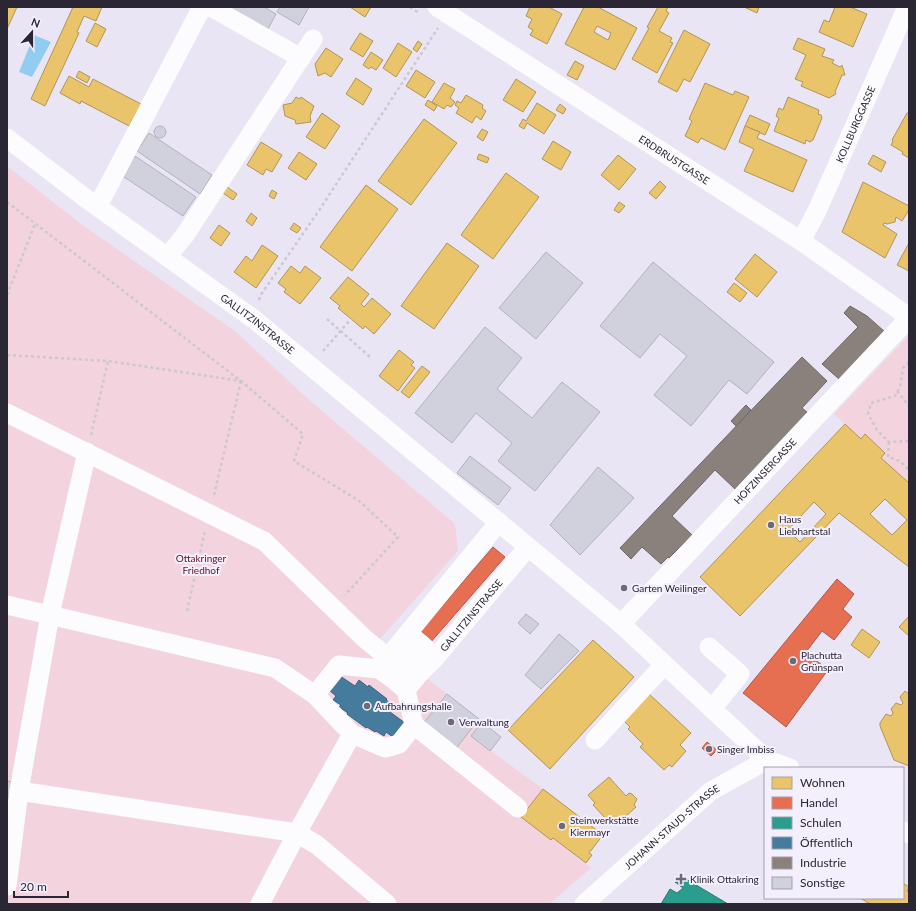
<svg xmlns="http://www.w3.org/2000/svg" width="916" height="911" font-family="Lato,sans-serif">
  <rect width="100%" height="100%" fill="#eae5f4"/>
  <g fill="#f3d3dd">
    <polygon points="7,166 81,224 236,332 308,399 455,524 458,551 379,640 501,737 491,751 543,789 521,817 551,840 553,838 591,868 549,904 7,904"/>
    <polygon points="909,335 909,483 881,458 885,453 865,434 861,439 834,414"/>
  </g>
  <polygon fill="#91cdf0" points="34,35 51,42 32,77 19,72"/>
  <g fill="#e9c46a" stroke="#b0955a" fill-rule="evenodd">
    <polygon points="7,7 17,7 7,29"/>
    <polygon points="73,7 102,7 96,21 84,16 77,32 79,33 45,106 31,99"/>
    <polygon points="350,7 371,7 365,17"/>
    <polygon points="530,7 549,7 562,14 547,44 530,35 533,30 528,27 532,19 526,16"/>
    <path d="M584,7H598L637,28L615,70L565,44ZM597,26L611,33L608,40L594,32Z"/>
    <polygon points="658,7 668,7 666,11 669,13 659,31 672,38 670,42 673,43 657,73 632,59 649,28 647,27"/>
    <polygon points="744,7 759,7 757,13"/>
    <polygon points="835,7 850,7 867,14 853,47 819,32 824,20 829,22"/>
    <polygon points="95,23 106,29 97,47 86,41"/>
    <polygon points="684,30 710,44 690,82 684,79 677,92 658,82"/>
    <polygon points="360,33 373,41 363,57 350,49"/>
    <polygon points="798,38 825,49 822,56 834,60 832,63 840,67 842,65 845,75 842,75 835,92 836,94 829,98 801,86 803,82 795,79 806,55 793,49"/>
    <polygon points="418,41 422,44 417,52 413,49"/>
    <polygon points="398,43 412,52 396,77 383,68"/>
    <polygon points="326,48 343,59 331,77 325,73 318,76 315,64"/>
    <polygon points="371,52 383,60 376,70 371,67 369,69 363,65"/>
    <polygon points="575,61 584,66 577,80 567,75"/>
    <polygon points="416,70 435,82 425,98 406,86"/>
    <polygon points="79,71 90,77 87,83 76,77"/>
    <polygon points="69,76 89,87 93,79 141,104 129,126 81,101 80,104 60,93"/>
    <polygon points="356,78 372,89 363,105 346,94"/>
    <polygon points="516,79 536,92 523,112 503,100"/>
    <polygon points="444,83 455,89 450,98 455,102 451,107 447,105 444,109 432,102"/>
    <polygon points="705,83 733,95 735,91 749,97 725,150 701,138 698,143 685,136 692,121 689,119"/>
    <polygon points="466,95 483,105 482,108 486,111 481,120 476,116 472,123 456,113 459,108 455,105 457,101 461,103"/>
    <polygon points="296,97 300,99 301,97 314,106 310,116 311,122 296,124 295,120 285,116 283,105 292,103"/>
    <polygon points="788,97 819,110 818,114 821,115 822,118 813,140 810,142 806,140 805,144 774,131 779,118 776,116 779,108 783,110"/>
    <polygon points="428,100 437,106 434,111 425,105"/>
    <polygon points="537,103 556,115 544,134 527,123 524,129 519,126 523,119 526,121"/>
    <polygon points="560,104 566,109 563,114 556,110"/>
    <polygon points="322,113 340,126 325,149 306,137"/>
    <polygon points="907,113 909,113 909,158 902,154 903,152 891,145 893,141 892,140"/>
    <polygon points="750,115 770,124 765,135 745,126"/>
    <polygon points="424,119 457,143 411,205 378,181"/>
    <polygon points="745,126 760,132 757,138 807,160 793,192 744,171 754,149 739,142"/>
    <polygon points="482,129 488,132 483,141 477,137"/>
    <polygon points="553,141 571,152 561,170 542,159"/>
    <polygon points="261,142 282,155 272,172 266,169 263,175 247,165"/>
    <polygon points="299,152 317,164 306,180 288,168"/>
    <polygon points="479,154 489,158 487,163 477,159"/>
    <polygon points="618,155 636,169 619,190 601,175"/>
    <polygon points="873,155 886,162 881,172 868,164"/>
    <polygon points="506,173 539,197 493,259 461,235"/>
    <polygon points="660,181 666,187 656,199 649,193"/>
    <polygon points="863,182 909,206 909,210 902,221 896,217 895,222 887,224 884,223 883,225 897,234 885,258 842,232"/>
    <polygon points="366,185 398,209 352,271 320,247"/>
    <polygon points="227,187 237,194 233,200 223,193"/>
    <polygon points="272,190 277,193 274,199 269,196"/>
    <polygon points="619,202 625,206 619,213 614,210"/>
    <polygon points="251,213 257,218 252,226 246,221"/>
    <polygon points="294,223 301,228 297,233 290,229"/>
    <polygon points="219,225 230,233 221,246 210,238"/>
    <polygon points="447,243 479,266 434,329 401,306"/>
    <polygon points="909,243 909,271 897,265"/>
    <polygon points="262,245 278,256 256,288 234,272 246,256 252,261"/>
    <polygon points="755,254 777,272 757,297 735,279"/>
    <polygon points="291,266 300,273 305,266 321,278 300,304 284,292 286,289 278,283"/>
    <polygon points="348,277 369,294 361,304 364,307 372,298 391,314 374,334 365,326 363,329 338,308 340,306 330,298"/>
    <polygon points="734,283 747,293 740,302 727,292"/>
    <polygon points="399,350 414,362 411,365 415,368 398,391 379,376"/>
    <polygon points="422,366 430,372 409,398 401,392"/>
    <path d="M845,424L861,439L865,434L885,453L881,458L909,483V567L839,513L740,616L700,577ZM885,499L907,520L892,535L870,514ZM814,502L826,514L800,542L788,530Z"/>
    <polygon points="909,616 909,636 899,627"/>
    <polygon points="862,629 880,642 869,658 851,645"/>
    <polygon points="593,640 634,677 550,769 508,730"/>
    <polygon points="905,691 909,694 909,766 894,760 880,726 880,723 886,714 891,716 893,713 891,709 896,703 901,705 903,703 900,697"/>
    <polygon points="648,693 691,733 680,745 686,751 672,767 669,765 664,770 640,747 643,744 628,729 630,727 623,720"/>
    <polygon points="609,777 626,796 629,793 632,794 637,799 634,805 636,807 615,826 609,819 607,820 593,805 595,803 588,795"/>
    <polygon points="543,789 603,835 589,853 592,855 586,863 553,838 551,840 521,817"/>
    <polygon points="903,883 909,887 907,891 909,892 909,904 870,904 860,898 903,898"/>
  </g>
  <g fill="#e76f51" stroke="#af5948">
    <polygon points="493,547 505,557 430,643 419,633"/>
    <polygon points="837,579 854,594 843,609 852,617 834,640 822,631 806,652 828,670 786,727 743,693"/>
    <polygon points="707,742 717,750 711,756 702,748"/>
  </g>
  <polygon fill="#2a9d8f" stroke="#2a7973" points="681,876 728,904 661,904 670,889 677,893 683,888 675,882"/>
  <polygon fill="#457b9d" stroke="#3d627d" points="340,676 355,686 359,680 368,687 369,685 387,699 386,700 394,706 390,712 405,723 394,738 386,732 384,736 376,731 375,732 367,727 366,728 347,714 348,713 339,707 341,705 333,700 336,696 329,690"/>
  <g fill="#8a817c" stroke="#6e6666">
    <polygon points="850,306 867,316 885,332 839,379 822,364 858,327 844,313"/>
    <polygon points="802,357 827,381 802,408 808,413 735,489 715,470 672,516 692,535 669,558 668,557 661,564 642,547 631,559 620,548"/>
    <polygon points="746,405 751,410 736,426 731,421"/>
  </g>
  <g fill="#d0d1dd" stroke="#b2b2bf">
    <polygon points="230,7 264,7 276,14 268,29"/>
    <polygon points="280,7 309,7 299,25 277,12"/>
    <circle cx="160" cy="132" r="6"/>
    <polygon points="149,133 212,175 200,194 137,151"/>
    <polygon points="135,156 196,197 183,216 121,175"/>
    <polygon points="546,252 583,283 536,339 499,308"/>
    <polygon points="653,262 774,362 747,394 729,380 691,426 654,395 687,356 660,334 640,358 600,326"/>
    <polygon points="485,327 522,358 497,389 532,418 562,382 600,412 535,491 498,461 512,443 476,413 452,443 415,413"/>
    <polygon points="470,456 511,488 498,505 457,473"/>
    <polygon points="598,467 634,498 580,555 550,525"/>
    <polygon points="526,614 539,624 530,634 518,623"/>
    <polygon points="559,634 579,651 541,689 525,675"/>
    <polygon points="447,694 479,719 454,751 422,725"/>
    <polygon points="482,722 501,737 490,751 471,736"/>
    <polygon points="7,781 13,782 11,798 7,797"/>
  </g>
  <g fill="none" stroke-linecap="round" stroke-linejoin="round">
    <g stroke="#cac9cf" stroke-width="2.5" stroke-dasharray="3 3" stroke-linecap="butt">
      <polyline points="410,7 419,13"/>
      <polyline points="7,202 241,381 303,434 294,461 358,500 398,537 345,595"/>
      <polyline points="7,295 35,224"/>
      <polyline points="259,300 260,296 320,209 438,28"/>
      <polyline points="327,319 370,357"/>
      <polyline points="323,351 351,319"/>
      <polyline points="7,355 108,361 241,381"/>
      <polyline points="909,362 903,368 900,387 895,396 871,403 868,414 877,430 889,442 909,441"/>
      <polyline points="897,391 909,406"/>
      <polyline points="91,435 108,361"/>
      <polyline points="889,442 888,457 900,461 909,470"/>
      <polyline points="214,495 241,381"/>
      <polyline points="187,611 205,531"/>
    </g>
    <g stroke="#fcfbfd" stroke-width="19">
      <polyline points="211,7 301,58"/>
      <path id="s1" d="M437,7L801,241L909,317"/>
      <path id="s2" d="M7,138L84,197L255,320L621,624L767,760L790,768"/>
      <polyline points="102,198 202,7"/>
      <path id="s3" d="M801,241L817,211L907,7"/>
      <polyline points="167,257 185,235 313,39"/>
      <polyline points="7,413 264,541 364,638 388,658"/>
      <path id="s4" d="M499,522L408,633L436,657L528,547"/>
      <polyline points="7,605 275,668 315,695 352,734 385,748 399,744 414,725 406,690 393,679 379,669 339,665 315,695"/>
      <path id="s5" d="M621,624L909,318"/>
      <polyline points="709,647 740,674 712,709"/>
      <polyline points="380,667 408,633"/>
      <polyline points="393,679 421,644"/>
      <polyline points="406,690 418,675 436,657"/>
      <polyline points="414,725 518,808"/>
      <polyline points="595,740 664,665"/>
      <polyline points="19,791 297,833 317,845 387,904"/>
      <polyline points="903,831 909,834"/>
      <polyline points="7,886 19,791 50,615 87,452"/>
      <polyline points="260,904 297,833 352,734"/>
      <path id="s6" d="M584,904L711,791L767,760"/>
    </g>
  </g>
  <g fill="#6e6977" stroke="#f4effd" stroke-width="1.5">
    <circle cx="771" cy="525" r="4"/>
    <circle cx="624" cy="588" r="4"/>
    <circle cx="793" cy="661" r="4"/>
    <circle cx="367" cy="706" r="4"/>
    <circle cx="451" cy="722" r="4"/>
    <circle cx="709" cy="749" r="4"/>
    <circle cx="562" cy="826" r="4"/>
    <path d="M679 873h4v4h4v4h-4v4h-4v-4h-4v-4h4z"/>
  </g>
  <g text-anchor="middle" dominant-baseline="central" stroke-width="4" stroke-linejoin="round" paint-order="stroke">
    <g font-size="10" fill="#2b2633" stroke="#f4effd">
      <text stroke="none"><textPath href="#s3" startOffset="129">KOLLBURGGASSE</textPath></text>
      <text stroke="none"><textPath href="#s1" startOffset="282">ERDBRUSTGASSE</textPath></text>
      <text stroke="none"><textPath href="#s2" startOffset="312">GALLITZINSTRASSE</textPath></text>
      <text stroke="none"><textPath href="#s5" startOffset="210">HOFZINSERGASSE</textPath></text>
      <text stroke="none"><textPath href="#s4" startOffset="235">GALLITZINSTRASSE</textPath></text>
      <text stroke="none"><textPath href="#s6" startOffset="117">JOHANN-STAUD-STRASSE</textPath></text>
    </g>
    <g font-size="10" fill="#2b2633" stroke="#f4effd" text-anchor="start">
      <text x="779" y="519">Haus<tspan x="779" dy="12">Liebhartstal</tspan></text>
      <text x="632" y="588">Garten Weilinger</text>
      <text x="801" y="655">Plachutta<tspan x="801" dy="12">Grünspan</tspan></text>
      <text x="375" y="706">Aufbahrungshalle</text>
      <text x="459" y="722">Verwaltung</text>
      <text x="717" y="749">Singer Imbiss</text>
      <text x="570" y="820">Steinwerkstätte<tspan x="570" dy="12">Kiermayr</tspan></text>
      <text x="690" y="879">Klinik Ottakring</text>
    </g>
    <g font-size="10" fill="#5e1326" stroke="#f4effd">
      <text x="201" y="558">Ottakringer<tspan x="201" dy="12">Friedhof</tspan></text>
    </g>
  </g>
  <rect width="916" height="911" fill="none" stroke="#2b2633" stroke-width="16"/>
  <rect x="764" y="767" width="140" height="132" fill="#f4effd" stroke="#a49fac"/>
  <rect x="772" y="777" width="20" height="12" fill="#e9c46a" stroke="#a49fac"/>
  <text x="800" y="787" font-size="12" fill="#2b2633">Wohnen</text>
  <rect x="772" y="797" width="20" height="12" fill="#e76f51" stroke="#a49fac"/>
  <text x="800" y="807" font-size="12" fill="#2b2633">Handel</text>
  <rect x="772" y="817" width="20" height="12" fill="#2a9d8f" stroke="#a49fac"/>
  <text x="800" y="827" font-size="12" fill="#2b2633">Schulen</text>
  <rect x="772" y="837" width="20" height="12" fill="#457b9d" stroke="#a49fac"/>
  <text x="800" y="847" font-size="12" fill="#2b2633">Öffentlich</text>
  <rect x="772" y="857" width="20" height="12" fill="#8a817c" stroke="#a49fac"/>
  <text x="800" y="867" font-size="12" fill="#2b2633">Industrie</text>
  <rect x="772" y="877" width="20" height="12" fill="#d0d1dd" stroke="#a49fac"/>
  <text x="800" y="887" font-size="12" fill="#2b2633">Sonstige</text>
  <g transform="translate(32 32) rotate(21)" stroke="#f4effd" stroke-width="3" paint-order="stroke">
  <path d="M0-3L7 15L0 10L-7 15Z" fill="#2b2633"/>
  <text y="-6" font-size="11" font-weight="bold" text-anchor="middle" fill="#2b2633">N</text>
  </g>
  <path d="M14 891v6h54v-6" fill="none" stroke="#2b2633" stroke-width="2"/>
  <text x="20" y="891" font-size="12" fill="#2b2633" stroke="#f4effd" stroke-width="3" paint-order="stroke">20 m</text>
</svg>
